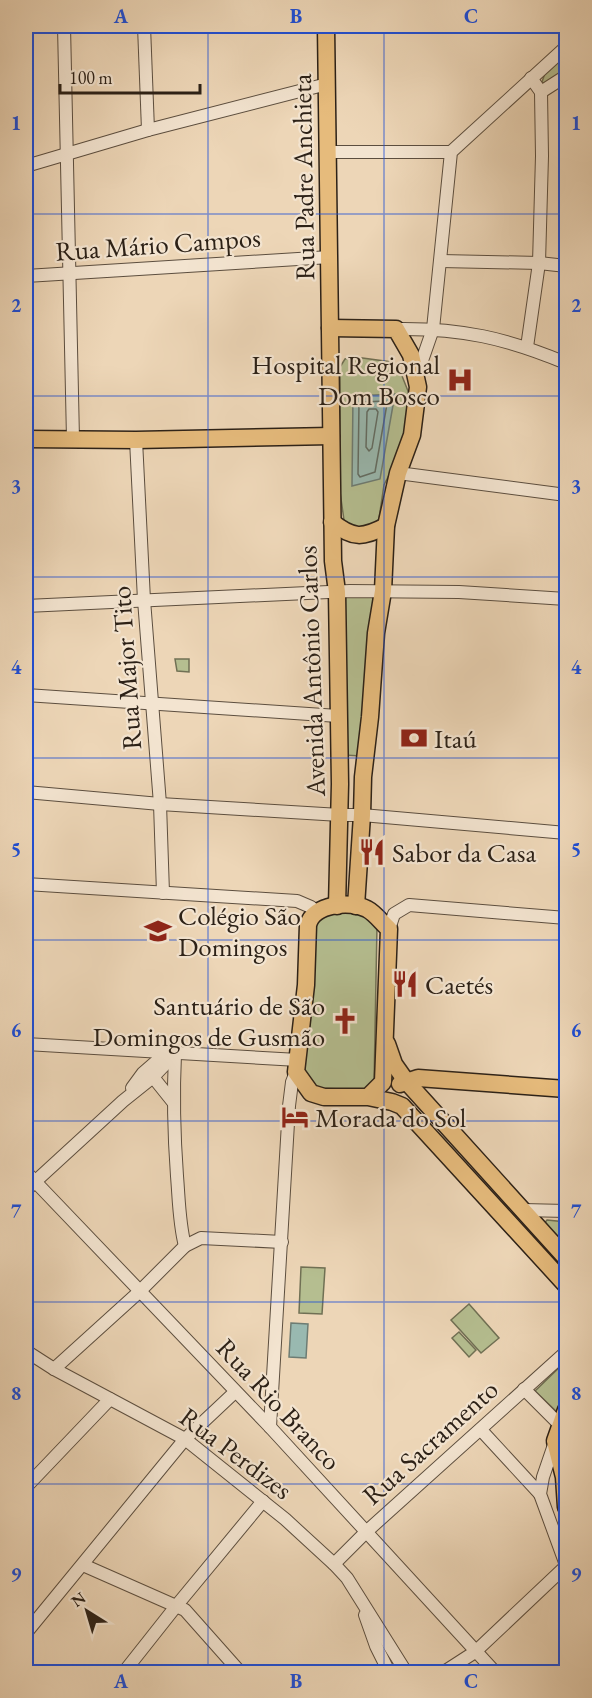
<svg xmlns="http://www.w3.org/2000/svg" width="592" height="1698" font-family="'EB Garamond',serif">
  <rect width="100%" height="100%" fill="#edd6b7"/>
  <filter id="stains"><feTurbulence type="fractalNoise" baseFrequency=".00333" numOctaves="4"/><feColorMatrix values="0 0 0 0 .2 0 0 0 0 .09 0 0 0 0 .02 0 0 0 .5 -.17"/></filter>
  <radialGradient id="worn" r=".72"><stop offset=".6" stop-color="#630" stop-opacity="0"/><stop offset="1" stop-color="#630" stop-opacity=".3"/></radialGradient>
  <g fill="#b5be90" stroke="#707054" stroke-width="1.5">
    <polygon points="566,54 566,71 541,85 545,73"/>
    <polygon points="355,357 392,362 400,371 410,396 404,446 384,485 378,525 372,530 347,527 344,520 340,492 340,367 345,359"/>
    <polygon points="365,593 374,599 361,756 343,755 345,595"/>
    <polygon points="175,659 189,659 189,672 177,671"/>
    <polygon points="323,912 365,913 377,926 374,1084 369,1090 315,1088 304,1078 314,927"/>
    <polygon points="547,1220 566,1222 566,1250 543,1225"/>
    <polygon points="301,1267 325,1268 322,1314 299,1313"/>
    <polygon points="469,1304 499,1338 481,1353 451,1320"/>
    <polygon points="459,1332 476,1350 469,1357 452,1338"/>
    <polygon points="566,1361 566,1399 559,1414 535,1391"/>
  </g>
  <g fill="#99b9b0" stroke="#6d7c73" stroke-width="1.5">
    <polygon points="395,394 380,479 352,486 353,396"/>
    <polygon points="291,1323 308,1324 306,1358 289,1357"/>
  </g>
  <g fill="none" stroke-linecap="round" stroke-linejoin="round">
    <g stroke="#626d64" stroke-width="1.5">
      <polygon points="386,401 387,404 375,472 360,477 358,474 359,404 362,402"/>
      <polygon points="369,409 376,409 378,412 372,448 369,451 366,447 367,412"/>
    </g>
    <defs>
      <g id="minor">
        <polyline points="64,26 73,439"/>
        <polyline points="144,26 148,130"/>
        <polyline points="541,92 566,76"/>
        <polyline points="328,152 451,152"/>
        <polyline points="26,166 148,130 327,84"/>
        <polyline points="441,261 539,263 566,266"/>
        <polyline points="26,276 330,257"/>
        <path d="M396,329C461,328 506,338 566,363"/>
        <polyline points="527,347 539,263 542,156 541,92 531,78"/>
        <polyline points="417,375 433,329 451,152 566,47"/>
        <polyline points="136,440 144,600 160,804 163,893"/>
        <polyline points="398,473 566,495"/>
        <polyline points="26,606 350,591 459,592 566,599"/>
        <polyline points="26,695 338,716"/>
        <polyline points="26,792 160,804 340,815 362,815 566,833"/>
        <polyline points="26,884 297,901 311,907 316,912"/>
        <polyline points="389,929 394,914 409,905 566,918"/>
        <polyline points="26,1044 298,1060"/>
        <path d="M175,1054C173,1095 174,1135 177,1176C179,1200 179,1223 185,1246"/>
        <polyline points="153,1077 173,1102"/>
        <polyline points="132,1088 143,1073 166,1053"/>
        <polyline points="26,1172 270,1427 495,1672"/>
        <polyline points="26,1190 123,1101 153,1077 175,1054"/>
        <polyline points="523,1210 566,1211"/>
        <polyline points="26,1351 54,1369 185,1439 285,1519 334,1564 347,1578 406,1672"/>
        <polyline points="54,1369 139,1292 185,1246 201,1238 282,1242"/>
        <polyline points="524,1389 560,1425"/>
        <polyline points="270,1427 289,1106 292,1082 296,1072"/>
        <polyline points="481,1430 540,1494"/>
        <polyline points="555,1442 543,1477 540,1494 566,1565"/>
        <polyline points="26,1487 110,1399"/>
        <polyline points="334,1564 366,1532 566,1352"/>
        <polyline points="83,1565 185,1610 240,1672"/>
        <polyline points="365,1615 376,1646 389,1672"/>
        <polyline points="26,1633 185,1439 235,1392"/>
        <polyline points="124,1672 177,1605 263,1501"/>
        <polyline points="444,1672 475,1652 566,1566"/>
      </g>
      <g id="major">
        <polyline points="326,26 333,561 337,592 340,784 337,906"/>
        <polyline points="330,328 396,329 411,355 418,387 412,435 398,473 386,526 383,591 376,633 370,717 363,777 362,815 356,906"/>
        <polyline points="26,439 136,440 331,436"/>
        <path d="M332,522C353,539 363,538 386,526"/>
        <polyline points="387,1044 394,1064 406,1081 566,1258"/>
        <polyline points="400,1084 418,1078 566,1089"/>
        <path d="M368,1097L383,1082L389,929C382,923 375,913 367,909C350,900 313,904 308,925L306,985L296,1072L311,1093L324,1097H368L392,1102L402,1106L566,1285"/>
        <polyline points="566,1410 555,1441 564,1477 566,1507"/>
      </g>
    </defs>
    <use href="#minor" stroke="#5c4e3f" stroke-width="14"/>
    <use href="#major" stroke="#2c2117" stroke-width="19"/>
    <use href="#minor" stroke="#f3e4d0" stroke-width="12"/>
    <use href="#major" stroke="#e6bb7c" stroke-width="16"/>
  </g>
  <path fill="none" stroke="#1d4ed8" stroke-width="1.5" stroke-opacity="0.55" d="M208,26V1672M384,26V1672M26,214H566M26,396H566M26,577H566M26,758H566M26,940H566M26,1121H566M26,1302H566M26,1484H566"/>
  <defs>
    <symbol id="hospital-bare" viewBox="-9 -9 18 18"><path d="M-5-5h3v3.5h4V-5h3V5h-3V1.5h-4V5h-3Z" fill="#8f2418" stroke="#f3e4d0" stroke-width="2.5" paint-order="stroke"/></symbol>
    <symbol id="bank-bare" viewBox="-9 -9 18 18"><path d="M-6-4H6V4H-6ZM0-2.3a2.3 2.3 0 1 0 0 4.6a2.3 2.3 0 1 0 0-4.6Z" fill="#8f2418" stroke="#f3e4d0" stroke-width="2.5" paint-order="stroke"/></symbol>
    <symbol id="restaurant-bare" viewBox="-9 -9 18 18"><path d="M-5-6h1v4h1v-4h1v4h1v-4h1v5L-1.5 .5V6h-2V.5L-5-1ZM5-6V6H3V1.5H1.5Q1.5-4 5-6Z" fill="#8f2418" stroke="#f3e4d0" stroke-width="2.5" paint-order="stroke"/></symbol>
    <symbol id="school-bare" viewBox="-9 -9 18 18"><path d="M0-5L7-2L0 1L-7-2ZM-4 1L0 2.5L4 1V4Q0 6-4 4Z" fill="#8f2418" stroke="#f3e4d0" stroke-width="2.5" paint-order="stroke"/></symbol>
    <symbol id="church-bare" viewBox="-9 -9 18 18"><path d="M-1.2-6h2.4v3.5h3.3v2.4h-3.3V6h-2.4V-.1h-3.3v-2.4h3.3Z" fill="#8f2418" stroke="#f3e4d0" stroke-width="2.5" paint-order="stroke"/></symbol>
    <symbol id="hotel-bare" viewBox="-9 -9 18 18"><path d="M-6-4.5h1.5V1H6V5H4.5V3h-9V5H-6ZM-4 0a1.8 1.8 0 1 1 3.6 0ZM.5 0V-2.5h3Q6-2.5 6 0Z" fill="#8f2418" stroke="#f3e4d0" stroke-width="2.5" paint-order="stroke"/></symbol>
  </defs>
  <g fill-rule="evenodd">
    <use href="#hospital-bare" x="441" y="361" width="38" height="38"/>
    <use href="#bank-bare" x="395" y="719" width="38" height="38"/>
    <use href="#restaurant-bare" x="353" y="833" width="38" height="38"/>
    <use href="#school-bare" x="139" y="912" width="38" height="38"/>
    <use href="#restaurant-bare" x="386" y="965" width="38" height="38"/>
    <use href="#church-bare" x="326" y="1002" width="38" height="38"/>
    <use href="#hotel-bare" x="276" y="1098" width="38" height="38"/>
  </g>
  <g text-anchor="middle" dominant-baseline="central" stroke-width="4.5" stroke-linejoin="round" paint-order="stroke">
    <g font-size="27" fill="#2c2117" stroke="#f3e4d0">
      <text transform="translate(303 177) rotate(-91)">Rua Padre Anchieta</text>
      <text transform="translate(158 244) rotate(-4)">Rua Mário Campos</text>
      <text transform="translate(126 668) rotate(-94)">Rua Major Tito</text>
      <text transform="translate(311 671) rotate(-92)">Avenida Antônio Carlos</text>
      <text transform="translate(279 1404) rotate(47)">Rua Rio Branco</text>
      <text transform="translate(430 1442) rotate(-42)">Rua Sacramento</text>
      <text transform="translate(236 1453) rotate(37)">Rua Perdizes</text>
    </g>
    <g font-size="27" fill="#2c2117" stroke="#f3e4d0" text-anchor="start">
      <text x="440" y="364" text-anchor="end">Hospital Regional<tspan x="440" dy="31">Dom Bosco</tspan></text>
      <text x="434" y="738">Itaú</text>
      <text x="392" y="852">Sabor da Casa</text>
      <text x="178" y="915">Colégio São<tspan x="178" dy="31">Domingos</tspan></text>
      <text x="425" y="984">Caetés</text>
      <text x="325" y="1005" text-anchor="end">Santuário de São<tspan x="325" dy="31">Domingos de Gusmão</tspan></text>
      <text x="315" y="1117">Morada do Sol</text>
    </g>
  </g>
  <rect width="592" height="1698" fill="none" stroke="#edd6b7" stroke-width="66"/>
  <g transform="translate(87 1611) rotate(323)" stroke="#f3e4d0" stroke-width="4.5" paint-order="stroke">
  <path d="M0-4.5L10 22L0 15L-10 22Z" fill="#2c2117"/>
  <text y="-9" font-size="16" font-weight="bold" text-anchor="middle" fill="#2c2117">N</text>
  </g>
  <path d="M60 84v9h140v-9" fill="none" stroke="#2c2117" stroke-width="3"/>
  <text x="69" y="84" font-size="18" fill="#2c2117" stroke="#f3e4d0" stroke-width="4.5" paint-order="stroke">100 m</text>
  <rect x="33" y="33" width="526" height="1632" fill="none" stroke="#1d4ed8" stroke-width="2"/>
  <g font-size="20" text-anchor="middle" font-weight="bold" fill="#1d4ed8">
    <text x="121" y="23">A</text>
    <text x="296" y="23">B</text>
    <text x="471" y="23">C</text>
    <text x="16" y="130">1</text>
    <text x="576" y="130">1</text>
    <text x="16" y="312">2</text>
    <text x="576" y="312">2</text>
    <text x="16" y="493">3</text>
    <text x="576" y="493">3</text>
    <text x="16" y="674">4</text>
    <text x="576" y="674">4</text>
    <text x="16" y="856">5</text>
    <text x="576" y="856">5</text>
    <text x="16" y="1037">6</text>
    <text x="576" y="1037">6</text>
    <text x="16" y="1218">7</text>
    <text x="576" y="1218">7</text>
    <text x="16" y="1400">8</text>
    <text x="576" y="1400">8</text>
    <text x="16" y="1581">9</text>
    <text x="576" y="1581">9</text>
    <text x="121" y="1688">A</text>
    <text x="296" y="1688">B</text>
    <text x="471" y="1688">C</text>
  </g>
  <rect width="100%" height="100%" filter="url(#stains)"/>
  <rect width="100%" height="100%" fill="url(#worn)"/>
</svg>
